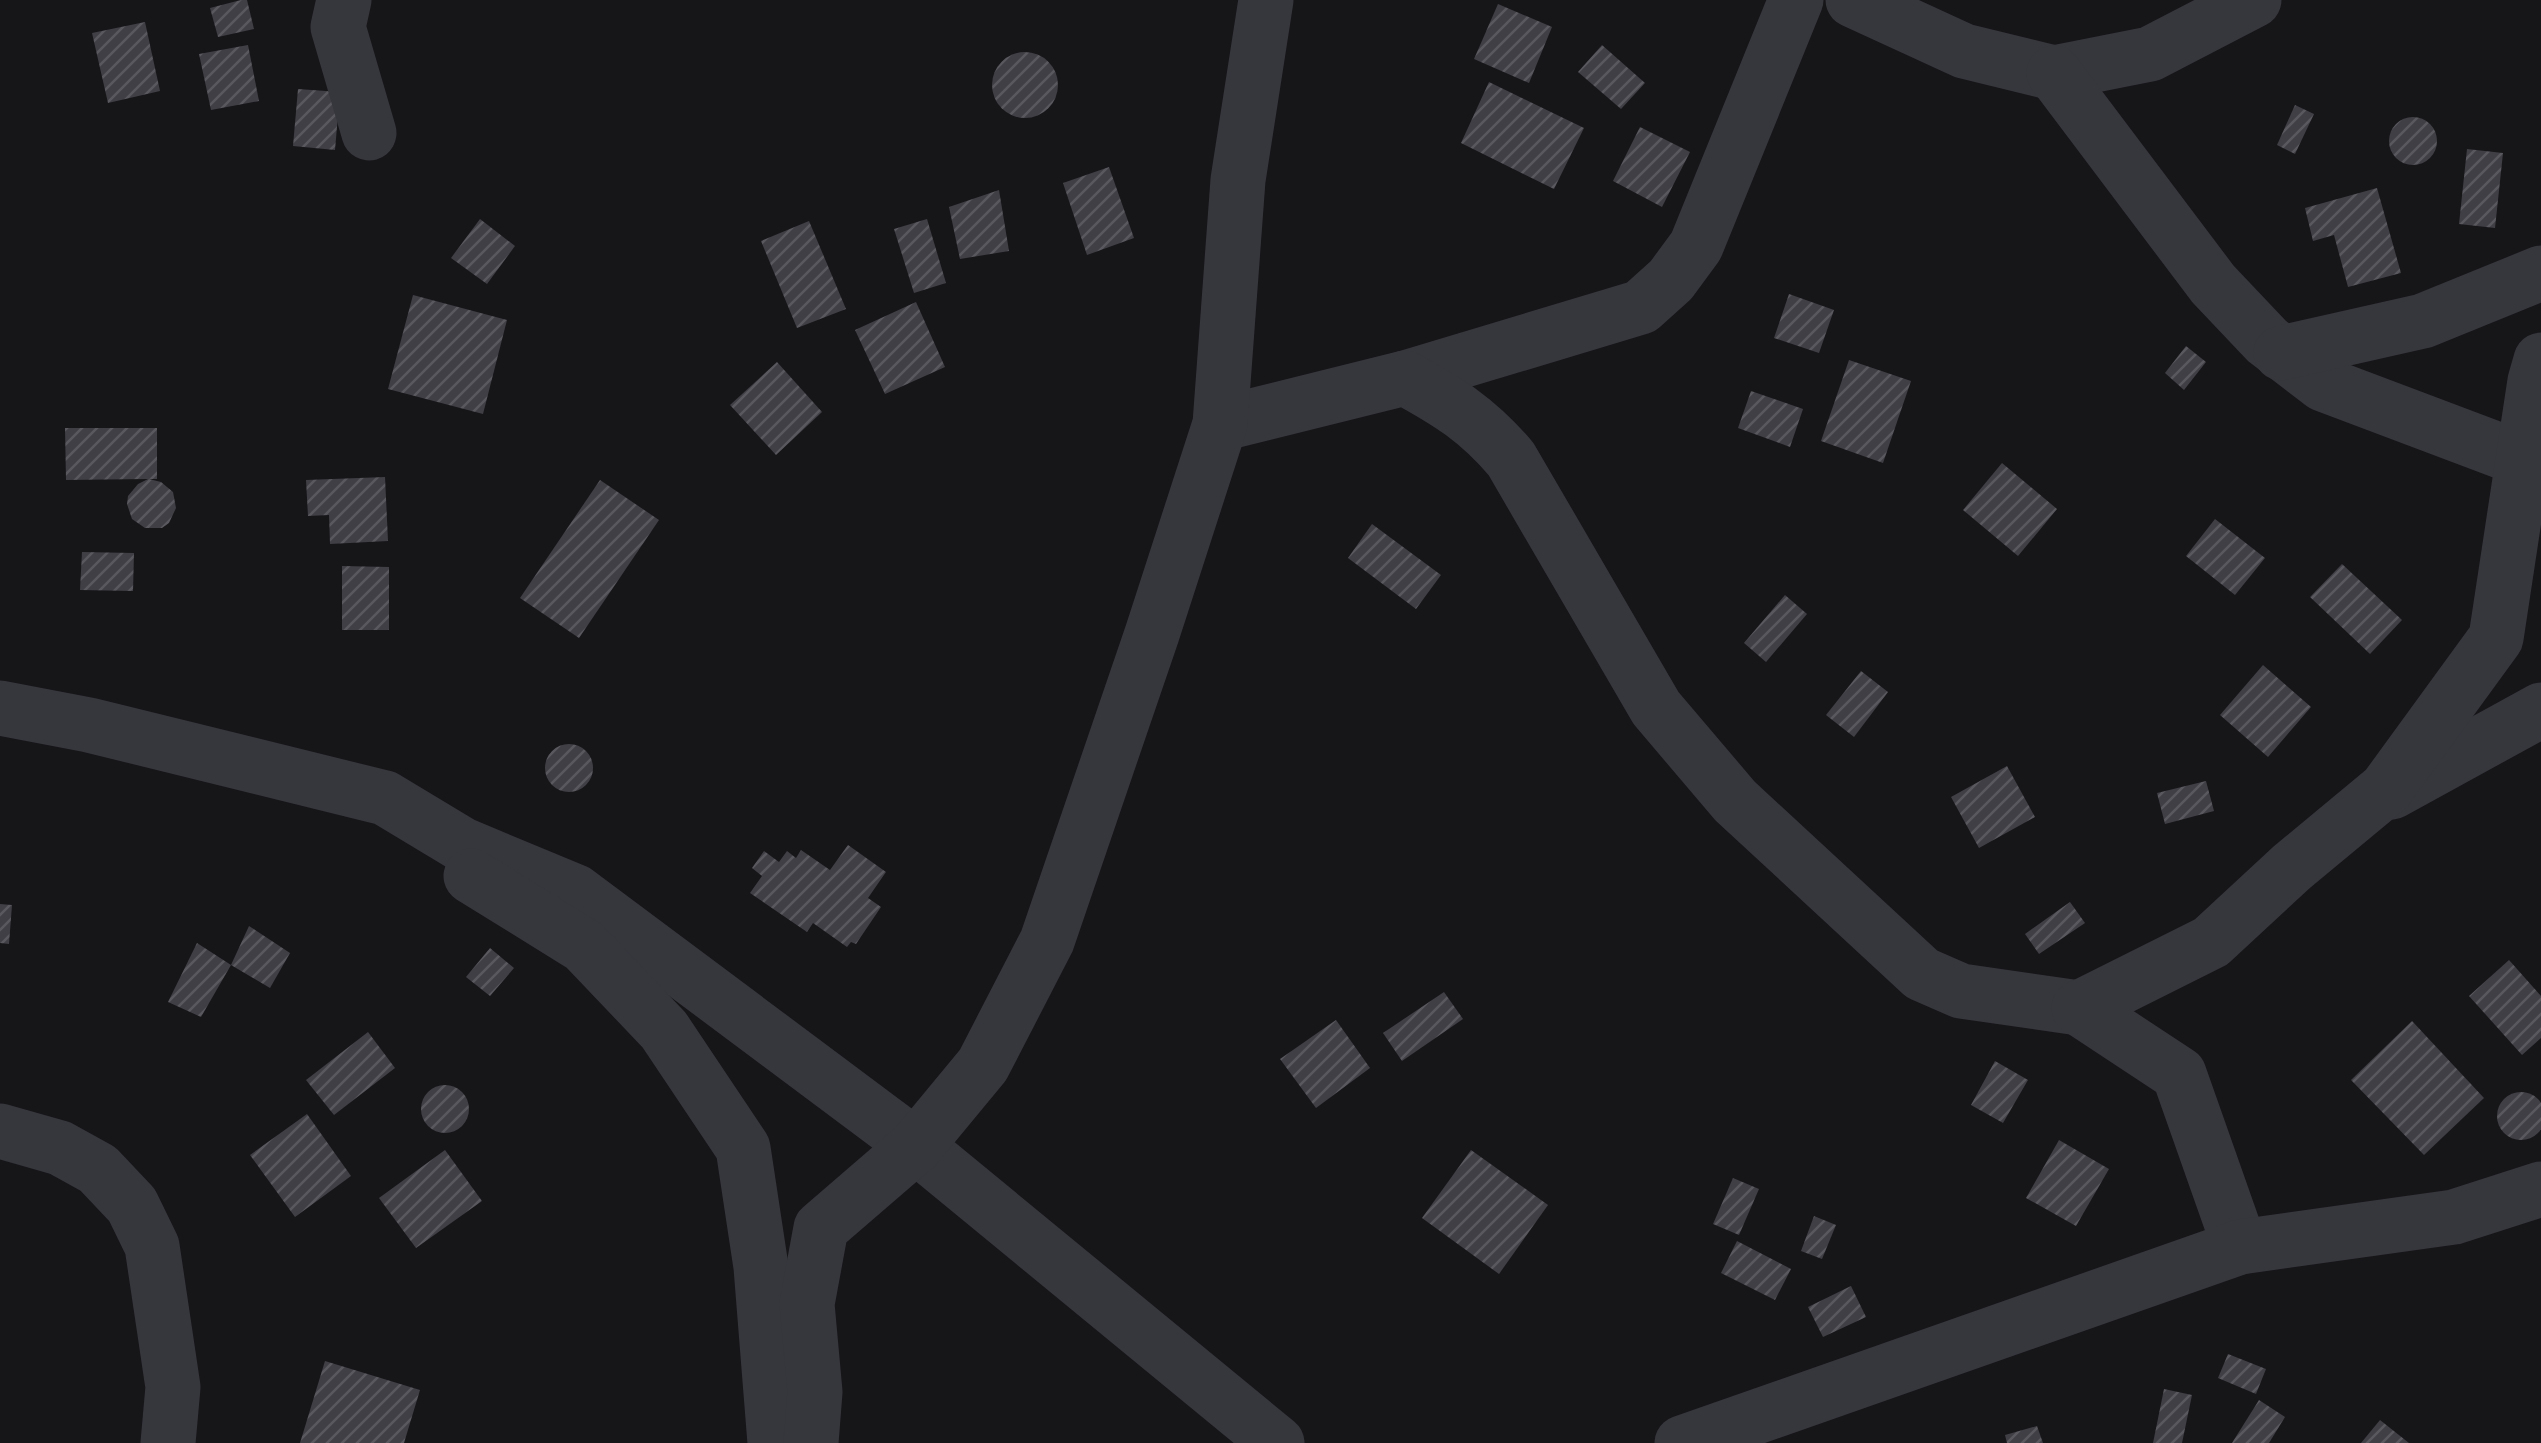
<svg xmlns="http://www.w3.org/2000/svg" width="2541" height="1443" font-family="'Titillium Web',sans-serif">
  <defs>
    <pattern id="building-hatch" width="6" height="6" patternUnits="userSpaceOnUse" patternTransform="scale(2.5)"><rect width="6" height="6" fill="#403f45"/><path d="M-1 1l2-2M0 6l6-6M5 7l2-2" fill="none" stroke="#59585e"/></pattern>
  </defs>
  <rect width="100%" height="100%" fill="#161518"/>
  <g fill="url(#building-hatch)">
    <polygon points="241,0 247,0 254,29 218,37 210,8"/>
    <polygon points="1498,4 1552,27 1529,83 1474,59"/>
    <polygon points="145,22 160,91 108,103 92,33"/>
    <polygon points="248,45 259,101 211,110 199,54"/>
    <polygon points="1602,45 1645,83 1621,109 1578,72"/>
    <circle cx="1025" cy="85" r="33"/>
    <polygon points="1489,82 1584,128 1554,189 1461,143"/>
    <polygon points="298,89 340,92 335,150 293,146"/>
    <polygon points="2295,105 2314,114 2295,154 2277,145"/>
    <circle cx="2413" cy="141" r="24"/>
    <polygon points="1640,127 1690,152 1662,207 1613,181"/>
    <polygon points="2467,149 2503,153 2495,228 2459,224"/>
    <polygon points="1109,167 1134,238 1087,255 1063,183"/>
    <polygon points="2377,188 2401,273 2348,287 2334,235 2313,241 2305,208"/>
    <polygon points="999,190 1009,251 960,259 949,207"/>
    <polygon points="480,219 515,246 487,284 451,258"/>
    <polygon points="927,219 946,283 914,293 894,229"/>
    <polygon points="809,221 846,309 797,328 761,241"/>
    <polygon points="1789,294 1834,310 1819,353 1774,338"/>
    <polygon points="413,295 507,320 483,414 388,389"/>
    <polygon points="916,302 945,367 885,394 855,330"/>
    <polygon points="2186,346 2206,362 2184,390 2165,373"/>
    <polygon points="1849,360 1911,381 1883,463 1821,441"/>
    <polygon points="777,362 822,412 776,455 730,405"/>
    <polygon points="1751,391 1803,409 1790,447 1738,428"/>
    <polygon points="65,428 157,428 157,479 149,479 161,482 173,492 176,508 169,523 162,528 145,528 132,519 127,504 128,496 138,484 148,479 66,480"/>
    <polygon points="2002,463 2057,509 2018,556 1963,510"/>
    <polygon points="385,477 388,541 330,544 329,515 308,516 306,480"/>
    <polygon points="600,480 659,520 579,638 520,598"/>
    <polygon points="2215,519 2265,558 2235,595 2186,556"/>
    <polygon points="1372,524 1441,575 1416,609 1348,558"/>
    <polygon points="82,552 134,553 133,591 80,590"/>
    <polygon points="2342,564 2402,620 2370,654 2310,597"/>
    <polygon points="342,566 389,567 389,630 342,630"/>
    <polygon points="1785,595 1807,614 1766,662 1744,643"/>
    <polygon points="2263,665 2311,707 2268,757 2220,715"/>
    <polygon points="1861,671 1888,692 1854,737 1826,715"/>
    <circle cx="569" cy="768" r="24"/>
    <polygon points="2007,766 2035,817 1979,848 1951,797"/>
    <polygon points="2206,781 2214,811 2165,824 2157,793"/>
    <polygon points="848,845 886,872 868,898 881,907 856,944 851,942 847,947 813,923 807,932 750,893 762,876 752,868 764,851 779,862 787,851 796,858 801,850 830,870"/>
    <polygon points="2070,902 2085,923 2039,954 2025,934"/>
    <polygon points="0,904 12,905 9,944 0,943"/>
    <polygon points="249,926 290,953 270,988 231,965"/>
    <polygon points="197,943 231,965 201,1017 168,1002"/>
    <polygon points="490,948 514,968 490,996 466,977"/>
    <polygon points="2509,960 2541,996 2541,1038 2522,1055 2469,996"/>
    <polygon points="1444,992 1463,1019 1402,1061 1383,1033"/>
    <polygon points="1336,1020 1370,1068 1316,1108 1280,1059"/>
    <polygon points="2412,1021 2484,1098 2424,1155 2351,1080"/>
    <polygon points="368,1032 395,1068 334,1115 306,1080"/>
    <polygon points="1995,1061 2028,1080 2003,1123 1971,1105"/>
    <circle cx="445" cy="1109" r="24"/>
    <circle cx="2521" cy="1116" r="24"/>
    <polygon points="307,1114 351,1176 295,1217 250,1155"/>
    <polygon points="2059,1140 2109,1169 2076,1226 2026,1198"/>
    <polygon points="445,1150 482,1201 416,1248 379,1198"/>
    <polygon points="1471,1150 1548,1205 1499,1274 1422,1218"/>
    <polygon points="1733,1178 1759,1189 1739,1235 1713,1224"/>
    <polygon points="1814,1216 1836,1225 1822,1259 1801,1251"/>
    <polygon points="1737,1241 1791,1269 1775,1300 1721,1273"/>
    <polygon points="1851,1286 1866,1317 1823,1337 1808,1307"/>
    <polygon points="2228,1354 2266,1369 2256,1394 2218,1378"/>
    <polygon points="325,1361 420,1390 404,1443 300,1443"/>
    <polygon points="2164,1389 2192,1395 2182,1443 2153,1443"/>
    <polygon points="2259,1400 2285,1417 2269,1443 2232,1443"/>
    <polygon points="2380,1420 2409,1443 2361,1443"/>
    <polygon points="2037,1426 2043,1443 2007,1443 2005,1435"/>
  </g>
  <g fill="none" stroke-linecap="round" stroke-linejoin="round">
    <g stroke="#36363d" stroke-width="55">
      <polyline points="344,0 338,27 369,133"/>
      <polyline points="1853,0 1964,51 2054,73 2150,54 2254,0"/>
      <polyline points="2054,73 2213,284 2267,341 2323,384 2522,459 2541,472"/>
      <polyline points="2281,353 2423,321 2541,273"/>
      <polyline points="1405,378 1641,307 1671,280 1696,246 1796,0"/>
      <path d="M1220,424L1405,378C1449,402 1478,420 1511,459L1656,708L1735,801L1922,974L1961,991L2079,1008"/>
      <polyline points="0,708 89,725 385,798 463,845 576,892 916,1146 1277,1443"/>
      <polyline points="2392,792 2541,710"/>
      <polyline points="471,876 584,946 664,1030 743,1148 761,1267 775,1443"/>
      <polyline points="0,1131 60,1148 98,1169 132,1205 152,1246 173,1387 168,1443"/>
      <polyline points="2240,1247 2179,1074 2079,1008 2211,942 2292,867 2386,789 2496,638 2535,381 2541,360"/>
      <polyline points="811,1443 815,1392 807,1304 821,1228 916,1146 983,1065 1047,941 1152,634 1220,424 1238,180 1266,0"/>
      <polyline points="1682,1443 2240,1247 2454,1217 2541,1189"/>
    </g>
  </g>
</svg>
